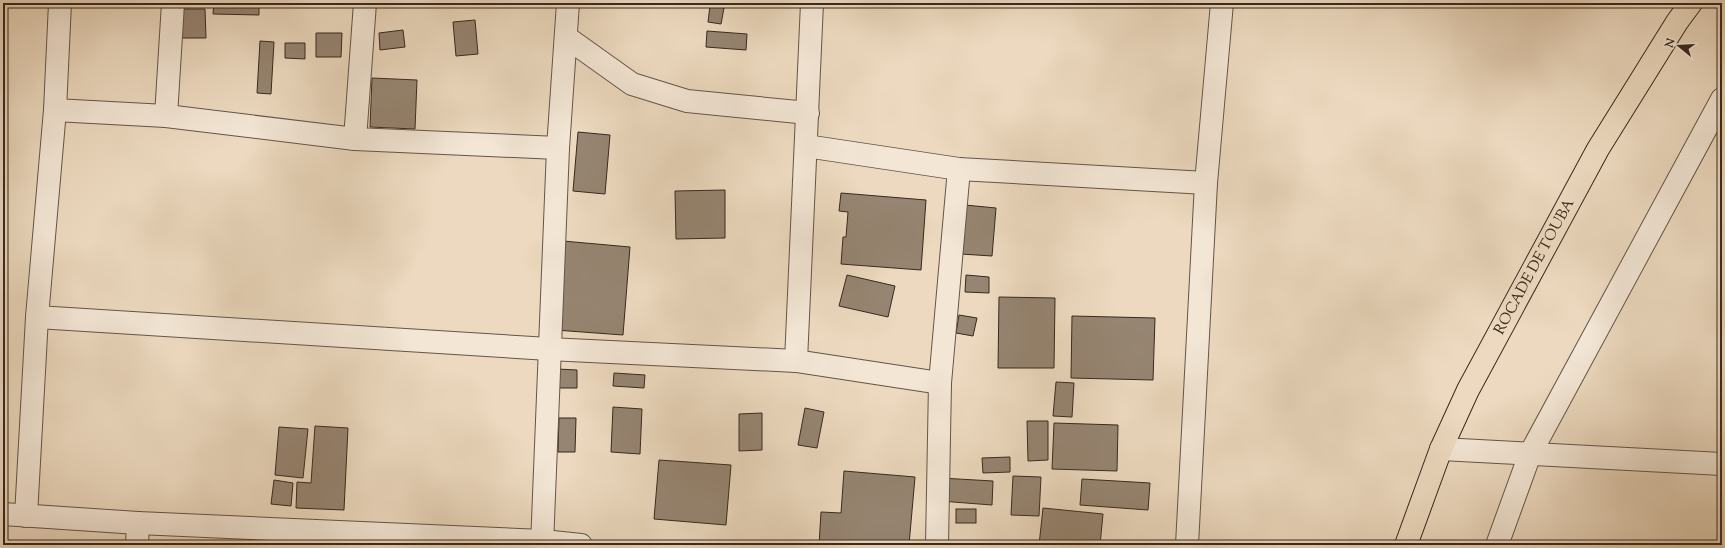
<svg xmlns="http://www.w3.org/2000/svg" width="1725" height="548" font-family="'Sorts Mill Goudy',serif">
  <rect width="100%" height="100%" fill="#ecd9bf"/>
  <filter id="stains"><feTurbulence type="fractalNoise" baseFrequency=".005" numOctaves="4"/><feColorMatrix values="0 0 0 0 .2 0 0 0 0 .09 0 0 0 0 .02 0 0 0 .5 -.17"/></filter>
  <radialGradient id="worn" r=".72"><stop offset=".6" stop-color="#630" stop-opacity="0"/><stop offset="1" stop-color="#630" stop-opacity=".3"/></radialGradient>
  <g fill="#968572" stroke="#38291f">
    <polygon points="214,3 259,3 259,15 213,14"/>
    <polygon points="491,3 533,3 491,5"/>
    <polygon points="710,6 724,8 721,24 708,22"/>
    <polygon points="178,9 205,9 206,38 178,38"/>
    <polygon points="475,20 478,54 456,56 453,22"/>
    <polygon points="403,30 405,47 380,50 379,33"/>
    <polygon points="707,31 747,34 746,50 706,47"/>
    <polygon points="316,33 342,33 341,57 316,57"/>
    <polygon points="260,41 274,42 271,94 257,93"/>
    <polygon points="285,43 305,43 305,59 285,58"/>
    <polygon points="372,78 417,80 415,129 370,127"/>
    <polygon points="578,132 610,135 605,194 573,191"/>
    <polygon points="725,190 725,238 676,239 675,191"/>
    <polygon points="841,193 926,200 921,270 841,264 843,237 846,237 848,212 839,211"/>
    <polygon points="965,205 996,208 992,256 961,254"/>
    <polygon points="563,241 630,247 623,335 555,330"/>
    <polygon points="847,275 895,286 888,317 839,306"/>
    <polygon points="966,275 989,277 989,293 965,292"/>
    <polygon points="999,297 1055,298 1054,368 998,368"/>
    <polygon points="959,315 977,318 973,336 956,333"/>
    <polygon points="1072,316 1155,318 1153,380 1071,378"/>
    <polygon points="557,369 577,370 577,388 557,388"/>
    <polygon points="614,373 645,375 644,388 613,386"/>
    <polygon points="1056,382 1074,383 1072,417 1053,416"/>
    <polygon points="613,407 642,409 640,454 611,452"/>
    <polygon points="805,408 824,412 817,448 798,445"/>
    <polygon points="762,413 762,450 739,451 739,414"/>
    <polygon points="559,418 576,418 575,452 558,452"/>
    <polygon points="1027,421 1048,421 1048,460 1028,461"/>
    <polygon points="1054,423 1118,425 1117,471 1052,469"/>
    <polygon points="315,426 348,428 344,510 296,508 297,482 311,483"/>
    <polygon points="279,427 308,429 303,478 275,475"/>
    <polygon points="1010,457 1010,472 983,473 982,458"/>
    <polygon points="659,460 731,465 726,525 654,519"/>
    <polygon points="844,471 915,477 909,545 819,545 821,512 841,513"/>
    <polygon points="1013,476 1041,477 1039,516 1011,515"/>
    <polygon points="941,478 993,481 992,505 940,501"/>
    <polygon points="1082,479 1150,483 1148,510 1080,505"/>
    <polygon points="274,480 293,483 291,506 271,504"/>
    <polygon points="1043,508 1103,514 1100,545 1039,545"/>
    <rect x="956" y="509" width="20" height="14"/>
  </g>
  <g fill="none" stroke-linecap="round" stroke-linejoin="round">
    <defs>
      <g id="street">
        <polyline points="566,37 632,84 687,101 808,113"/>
        <polyline points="55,110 166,116 355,139 558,148"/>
        <polyline points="166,116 173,3"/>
        <polyline points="355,139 365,3"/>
        <polyline points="806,146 959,169 1206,183"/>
        <polyline points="37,317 549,349 796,361 940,383"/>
        <polyline points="796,361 812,3"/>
        <polyline points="1441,449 1722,464"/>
        <polyline points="3,514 138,523 543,541 581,545"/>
        <polyline points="26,516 37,317 55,110 60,3"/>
        <polyline points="137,545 138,523"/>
        <polyline points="542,545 558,148 568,3"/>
        <polyline points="937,545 940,383 959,169"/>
        <polyline points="1187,545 1206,183 1222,3"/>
        <polyline points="1497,545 1530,454 1722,99"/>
      </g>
      <g id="primary">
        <path id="s1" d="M1406,545L1441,449L1468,390L1598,149L1677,22L1691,3"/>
      </g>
    </defs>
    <use href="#street" stroke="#655547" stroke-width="24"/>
    <use href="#primary" stroke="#38291f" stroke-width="24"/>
    <use href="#street" stroke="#f3e6d5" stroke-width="22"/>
    <use href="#primary" stroke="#ecd9bf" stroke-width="22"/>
  </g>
  <g text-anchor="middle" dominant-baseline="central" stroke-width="3" stroke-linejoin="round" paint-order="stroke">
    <g font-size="15" fill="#38291f" stroke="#f3e6d5">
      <text stroke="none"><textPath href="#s1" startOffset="307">ROCADE DE TOUBA</textPath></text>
    </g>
  </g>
  <rect width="1725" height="548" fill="none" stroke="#ecd9bf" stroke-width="16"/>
  <rect x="4" y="4" width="1717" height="540" fill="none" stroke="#38291f" stroke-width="2"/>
  <rect x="8" y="8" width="1709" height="532" fill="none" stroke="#38291f"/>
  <g transform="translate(1679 46) rotate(288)" stroke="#f3e6d5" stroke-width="3" paint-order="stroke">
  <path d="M0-3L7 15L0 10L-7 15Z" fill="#38291f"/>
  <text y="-6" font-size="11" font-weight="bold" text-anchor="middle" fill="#38291f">N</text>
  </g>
  <rect width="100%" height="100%" filter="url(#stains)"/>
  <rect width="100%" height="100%" fill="url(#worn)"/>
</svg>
